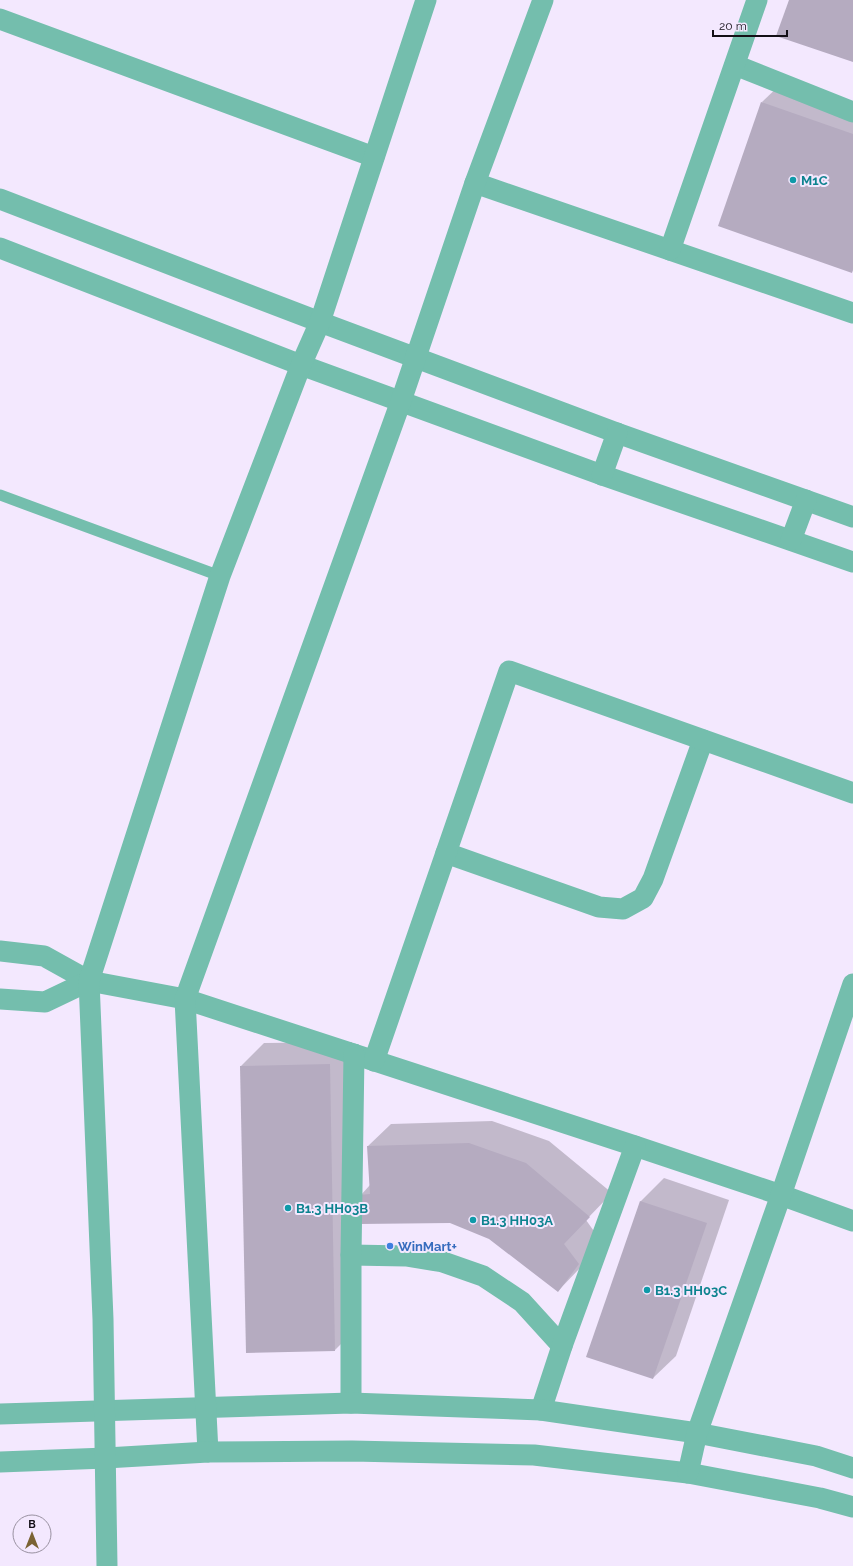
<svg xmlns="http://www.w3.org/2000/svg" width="853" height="1566" font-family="Raleway,sans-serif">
  <rect width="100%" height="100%" fill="#f3e8fe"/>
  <g fill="#0003">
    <polygon points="785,80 853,103 853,270 852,272 762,102"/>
    <polygon points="352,1042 358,1327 335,1350 241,1066 264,1043"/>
    <polygon points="492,1121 549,1141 612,1193 586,1220 601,1241 580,1268 558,1291 490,1238 450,1222 360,1196 370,1185 368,1146 391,1124"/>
    <polygon points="664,1178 729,1200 676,1356 653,1378 588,1356 641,1201"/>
  </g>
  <g fill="#b5abc0">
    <polygon points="789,0 853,0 853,62 776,36"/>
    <polygon points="761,102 853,134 853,269 852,273 718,226"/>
    <polygon points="330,1064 335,1351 246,1353 240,1066"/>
    <polygon points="469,1143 526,1163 590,1217 564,1244 579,1264 558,1292 489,1239 450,1223 359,1224 359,1195 370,1194 367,1146"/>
    <polygon points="640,1201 707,1223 653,1379 586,1357"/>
  </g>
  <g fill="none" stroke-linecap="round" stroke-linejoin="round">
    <polyline stroke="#74bead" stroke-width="11" points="0,495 220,576"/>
    <g stroke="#74bead" stroke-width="21">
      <polyline points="0,19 374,157"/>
      <polyline points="735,65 853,112"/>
      <polyline points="475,183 853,313"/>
      <polyline points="0,199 320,322 617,433 853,517"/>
      <polyline points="0,248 301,365 602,475 853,562"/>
      <polyline points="670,250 757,0"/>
      <polyline points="602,475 617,433"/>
      <polyline points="791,540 806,500"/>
      <polyline points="446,853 599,907 623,909 643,898 653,879 703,740"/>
      <polyline points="0,951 44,956 89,981 185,999 635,1146 781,1195 853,1221"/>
      <polyline points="0,999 45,1002 89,981"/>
      <polyline points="374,1061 509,671 853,793"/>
      <polyline points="351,1255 406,1256 443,1262 483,1276 522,1302 562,1346 541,1410"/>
      <polyline points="562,1346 635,1146"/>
      <polyline points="351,1403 351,1255 354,1054"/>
      <polyline points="0,1414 351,1403 541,1410 697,1433 816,1456 853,1468"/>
      <polyline points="208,1452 185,999 401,401 475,183 543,0"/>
      <polyline points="0,1462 106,1458 208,1452 352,1451 534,1455 688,1473 820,1498 853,1507"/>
      <polyline points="688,1473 697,1433 781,1195 853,984"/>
      <polyline points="107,1566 103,1319 89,981 220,576 301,365 320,322 426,0"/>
    </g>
  </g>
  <g fill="#0f9aa8" stroke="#f3e8fe" stroke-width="1.5">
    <circle cx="793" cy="180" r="4"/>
    <circle cx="288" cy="1208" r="4"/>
    <circle cx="473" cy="1220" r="4"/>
    <circle cx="647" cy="1290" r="4"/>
  </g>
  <circle fill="#3f7fe0" stroke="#f3e8fe" stroke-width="1.5" cx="390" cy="1246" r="4"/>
  <g text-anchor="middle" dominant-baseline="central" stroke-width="4" stroke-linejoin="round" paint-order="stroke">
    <g font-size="13" font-weight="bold" fill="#0d838f" stroke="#f3e8fe" text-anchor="start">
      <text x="801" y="180">M1C</text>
      <text x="296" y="1208">B1.3 HH03B</text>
      <text x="481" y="1220">B1.3 HH03A</text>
      <text x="655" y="1290">B1.3 HH03C</text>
    </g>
    <g font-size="13" font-weight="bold" fill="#366cbe" stroke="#f3e8fe" text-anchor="start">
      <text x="398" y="1246">WinMart+</text>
    </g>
  </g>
  <g transform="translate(32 1534)"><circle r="19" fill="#f3e8fe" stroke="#9991a1"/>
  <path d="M0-3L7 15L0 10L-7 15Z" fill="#7b6334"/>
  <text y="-6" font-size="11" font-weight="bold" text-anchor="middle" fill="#130f16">B</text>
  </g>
  <path d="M713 30v6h74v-6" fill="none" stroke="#130f16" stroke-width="2"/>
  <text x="719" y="30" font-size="12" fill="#130f16" stroke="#f3e8fe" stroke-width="3" paint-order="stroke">20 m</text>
</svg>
